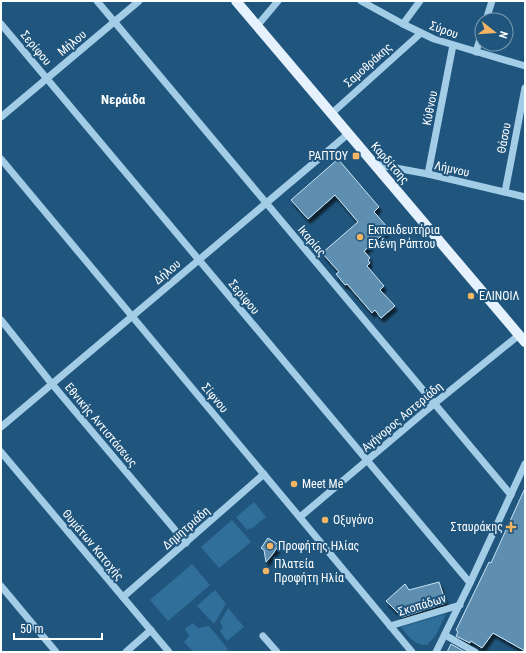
<svg xmlns="http://www.w3.org/2000/svg" width="526" height="653" font-family="'Roboto Condensed',sans-serif">
  <defs>
    <filter id="shadow"><feDropShadow dx="2.5" dy="4.5" stdDeviation="1" flood-color="#0009"/></filter>
  </defs>
  <rect width="100%" height="100%" fill="#20567d"/>
  <g fill="#306f99">
    <polygon points="254,502 266,517 251,529 250,528 247,530 236,517"/>
    <polygon points="232,520 251,542 219,568 201,547"/>
    <polygon points="192,564 210,585 168,621 150,600"/>
    <polygon points="215,590 226,604 214,624 197,606"/>
    <polygon points="228,608 244,627 227,641 220,631 223,627 220,622"/>
    <path d="M446,614L436,635L427,645C414,645 409,637 401,627Z"/>
    <polygon points="193,623 198,628 209,626 228,649 225,652 214,652 212,651 211,652 194,652 184,642 189,636 185,629"/>
  </g>
  <g fill="#5e8fb0" stroke="#c7e3f5" filter="url(#shadow)">
    <polygon points="338,159 379,207 374,212 389,229 364,251 370,258 368,260 370,263 367,266 384,286 380,290 395,306 381,318 375,310 372,313 347,284 345,285 336,274 339,272 322,253 358,222 335,195 308,219 291,200"/>
    <polygon points="525,488 525,651 493,633 482,648 471,641 470,643 456,636 458,632 456,630 489,562 491,563"/>
    <polygon points="268,538 279,545 272,555 266,562 264,550 261,548"/>
    <polygon points="439,582 446,603 402,617 386,601 405,584 409,590"/>
    <polygon points="451,644 465,652 447,652"/>
  </g>
  <g fill="none" stroke-linecap="round" stroke-linejoin="round">
    <g stroke="#a3cce6" stroke-width="7">
      <polyline points="97,1 511,495"/>
      <polyline points="361,1 403,24 434,39 525,66"/>
      <polyline points="486,20 492,1"/>
      <polyline points="1,24 470,583"/>
      <polyline points="403,24 420,1"/>
      <polyline points="257,26 278,1"/>
      <polyline points="476,52 482,32"/>
      <polyline points="331,114 421,33"/>
      <polyline points="1,117 139,1"/>
      <polyline points="1,159 412,652"/>
      <polyline points="374,164 428,174 525,197"/>
      <polyline points="428,174 453,45"/>
      <polyline points="505,192 525,88"/>
      <polyline points="1,320 52,384 186,543"/>
      <polyline points="1,427 348,134"/>
      <polyline points="1,452 169,652"/>
      <polyline points="300,517 435,403 519,335"/>
      <polyline points="1,586 56,652"/>
      <polyline points="123,597 264,474"/>
      <polyline points="390,626 460,605"/>
      <polyline points="445,635 475,652"/>
      <polyline points="263,636 277,652"/>
      <polyline points="126,652 151,630"/>
      <polyline points="436,652 470,583 525,464"/>
    </g>
    <polyline stroke="#e5f2fd" stroke-width="10" points="236,1 525,342"/>
  </g>
  <g fill="#f4b564" stroke="#20567d" stroke-width="1.5">
    <rect x="352" y="152" width="8" height="8" rx="2"/>
    <circle cx="360" cy="237" r="4"/>
    <circle cx="471" cy="296" r="4"/>
    <circle cx="294" cy="484" r="4"/>
    <circle cx="325" cy="520" r="4"/>
    <path d="M509 521h4v4h4v4h-4v4h-4v-4h-4v-4h4z"/>
    <circle cx="270" cy="546" r="4"/>
    <circle cx="266" cy="571" r="4"/>
  </g>
  <g text-anchor="middle" dominant-baseline="central" stroke-width="4" stroke-linejoin="round" paint-order="stroke">
    <g font-size="12" fill="#fff" stroke="#20567d">
      <text transform="translate(444 30) rotate(20)">Σύρου</text>
      <text transform="translate(72 43) rotate(-40)">Μήλου</text>
      <text transform="translate(36 48) rotate(50)">Σερίφου</text>
      <text transform="translate(368 65) rotate(-42)">Σαμοθράκης</text>
      <text transform="translate(430 108) rotate(-79)">Κύθνου</text>
      <text transform="translate(504 138) rotate(-79)">Θάσου</text>
      <text transform="translate(390 163) rotate(49)">Καρδίτσης</text>
      <text transform="translate(452 169) rotate(13)">Λήμνου</text>
      <text transform="translate(312 241) rotate(50)">Ικαρίας</text>
      <text transform="translate(167 272) rotate(-40)">Δήλου</text>
      <text transform="translate(244 297) rotate(50)">Σερίφου</text>
      <text transform="translate(215 398) rotate(50)">Σίφνου</text>
      <text transform="translate(402 417) rotate(-40)">Αγήνορος Αστεριάδη</text>
      <text transform="translate(101 425) rotate(50)">Εθνικής Αντιστάσεως</text>
      <text transform="translate(186 528) rotate(-41)">Δημητριάδη</text>
      <text transform="translate(93 545) rotate(50)">Θυμάτων Κατοχής</text>
      <text transform="translate(422 605) rotate(-17)">Σκοπάδων</text>
    </g>
    <g font-size="12" fill="#fff" stroke="#20567d" text-anchor="start">
      <text x="348" y="156" text-anchor="end">ΡΑΠΤΟΥ</text>
      <text x="368" y="230">Εκπαιδευτήρια<tspan x="368" dy="14">Ελένη Ράπτου</tspan></text>
      <text x="479" y="296">ΕΛΙΝΟΙΛ</text>
      <text x="302" y="484">Meet Me</text>
      <text x="333" y="520">Οξυγόνο</text>
      <text x="503" y="527" text-anchor="end">Σταυράκης</text>
      <text x="278" y="546">Προφήτης Ηλίας</text>
      <text x="274" y="564">Πλατεία<tspan x="274" dy="14">Προφήτη Ηλία</tspan></text>
    </g>
    <g font-size="13" font-weight="bold" fill="#fff" stroke="#20567d">
      <text x="123" y="99">Νεράιδα</text>
    </g>
  </g>
  <rect width="526" height="653" fill="none" stroke="#ffffff" stroke-width="4"/>
  <g transform="translate(494 32) rotate(107)"><circle r="19" fill="#20567d" stroke="#799ab1"/>
  <path d="M0-3L7 15L0 10L-7 15Z" fill="#f4b564"/>
  <text y="-6" font-size="11" font-weight="bold" text-anchor="middle" fill="#ffffff">N</text>
  </g>
  <path d="M14 633v6h88v-6" fill="none" stroke="#ffffff" stroke-width="2"/>
  <text x="20" y="633" font-size="12" fill="#ffffff" stroke="#20567d" stroke-width="3" paint-order="stroke">50 m</text>
</svg>
